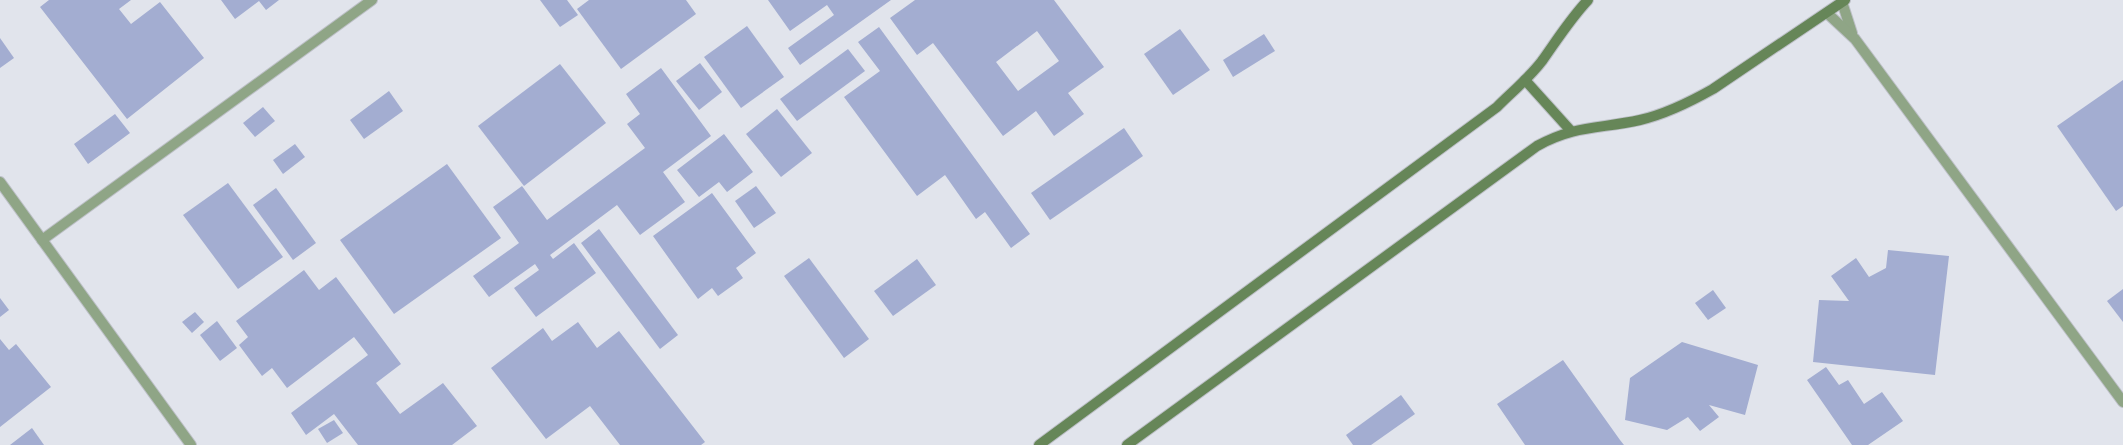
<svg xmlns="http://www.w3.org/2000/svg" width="2123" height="445" font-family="Rubik,sans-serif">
  <rect width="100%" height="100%" fill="#e1e4ec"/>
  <g fill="#a3add1" fill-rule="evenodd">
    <polygon points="49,0 131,0 119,9 131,24 160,2 204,58 127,119 40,7"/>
    <polygon points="221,0 279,0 266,10 259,1 235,19"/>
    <polygon points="540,0 567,0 578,15 560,27"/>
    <polygon points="589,0 686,0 696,14 621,69 577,9"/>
    <polygon points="768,0 891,0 800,65 788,48 834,15 827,5 790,31"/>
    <path d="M915,0H1054L1104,67L1068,93L1084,114L1054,136L1036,111L1003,136L933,43L917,55L890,18ZM1037,31L1059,61L1018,91L996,62Z"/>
    <polygon points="747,26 784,77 741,108 704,57"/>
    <polygon points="879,27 1030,234 1011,248 985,212 976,219 945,175 917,196 844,97 880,71 858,42"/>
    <polygon points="1180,29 1210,70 1173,95 1144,54"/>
    <polygon points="1264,34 1275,51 1233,77 1223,60"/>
    <polygon points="0,38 14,58 0,68"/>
    <polygon points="848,49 865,71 797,121 780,99"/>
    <polygon points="700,63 722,92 699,110 676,81"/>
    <polygon points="560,64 606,123 524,186 478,126"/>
    <polygon points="661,68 711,136 663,172 685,202 640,235 617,205 550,255 553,259 574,243 596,273 536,317 514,288 539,270 535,264 489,297 473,276 519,243 493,207 522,186 547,220 645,148 627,124 640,114 626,94"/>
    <polygon points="2123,80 2123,206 2116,211 2057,126"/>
    <polygon points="389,91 403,111 364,139 350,120"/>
    <polygon points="263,107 275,121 255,137 243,123"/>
    <polygon points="777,109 812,153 781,177 746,134"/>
    <polygon points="115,114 130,133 88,164 74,144"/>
    <polygon points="1124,128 1143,156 1050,220 1031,193"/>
    <polygon points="724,134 753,172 727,192 719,182 699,197 677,170"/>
    <polygon points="295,144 305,157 283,174 273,160"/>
    <polygon points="447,164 501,238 394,314 340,240"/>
    <polygon points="228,183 283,257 238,289 183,215"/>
    <polygon points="756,186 776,213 754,228 735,201"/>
    <polygon points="276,188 316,243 293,260 253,205"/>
    <polygon points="712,193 756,253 736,268 743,278 718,296 712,288 698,299 653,236"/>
    <polygon points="599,229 678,335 660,349 581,243"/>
    <polygon points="1888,250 1949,256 1935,375 1813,362 1819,300 1849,301 1831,276 1856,258 1869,277 1886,268"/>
    <polygon points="809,258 869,339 844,358 784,276"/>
    <polygon points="917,259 936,285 893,316 874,291"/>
    <polygon points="304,270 319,290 336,277 401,364 376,383 400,414 443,383 477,426 452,445 358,445 334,414 306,435 291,413 368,355 354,337 287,388 272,368 262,376 239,345 248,337 236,321"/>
    <polygon points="2123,289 2123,322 2107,301"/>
    <polygon points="1713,290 1726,308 1708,320 1695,303"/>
    <polygon points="0,298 9,310 0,317"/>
    <polygon points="195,312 204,322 192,333 182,322"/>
    <polygon points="217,321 237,348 220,361 200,335"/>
    <polygon points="578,322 597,348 619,331 705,442 701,445 620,445 590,406 546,439 491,368 543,328 552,341"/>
    <polygon points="0,339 9,350 16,344 51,387 0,427"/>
    <polygon points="1682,342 1758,365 1745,415 1709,405 1719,417 1700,431 1688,417 1667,430 1625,420 1630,378"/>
    <polygon points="1563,360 1620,440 1624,445 1525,445 1497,404"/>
    <polygon points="1826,367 1839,385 1848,380 1864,404 1882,392 1903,421 1868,445 1852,445 1807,380"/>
    <polygon points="1401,395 1415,414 1371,445 1353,445 1346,435"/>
    <polygon points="334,420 343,433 327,443 318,429"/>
    <polygon points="32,428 44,445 10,445"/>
  </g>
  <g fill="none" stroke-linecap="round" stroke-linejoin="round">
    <defs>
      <g id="street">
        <polyline points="1842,2 1852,33"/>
        <polyline points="1827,13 1855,39 2123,402"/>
        <polyline points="0,182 191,445"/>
        <polyline points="42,240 372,0"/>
      </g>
      <g id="secondary">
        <polyline points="1525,80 1571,131"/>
        <path d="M1039,445L1497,107C1512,92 1529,78 1542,61C1557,40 1570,19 1588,0"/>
        <path d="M1127,445L1537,146C1575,125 1600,129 1640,120C1666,114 1690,102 1713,89L1845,0"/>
      </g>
    </defs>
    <use href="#street" stroke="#bdc0c7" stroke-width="12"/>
    <use href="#secondary" stroke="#bdc0c7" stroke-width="12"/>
    <use href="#street" stroke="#8fa586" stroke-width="10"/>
    <use href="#secondary" stroke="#668658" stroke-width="10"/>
  </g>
</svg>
